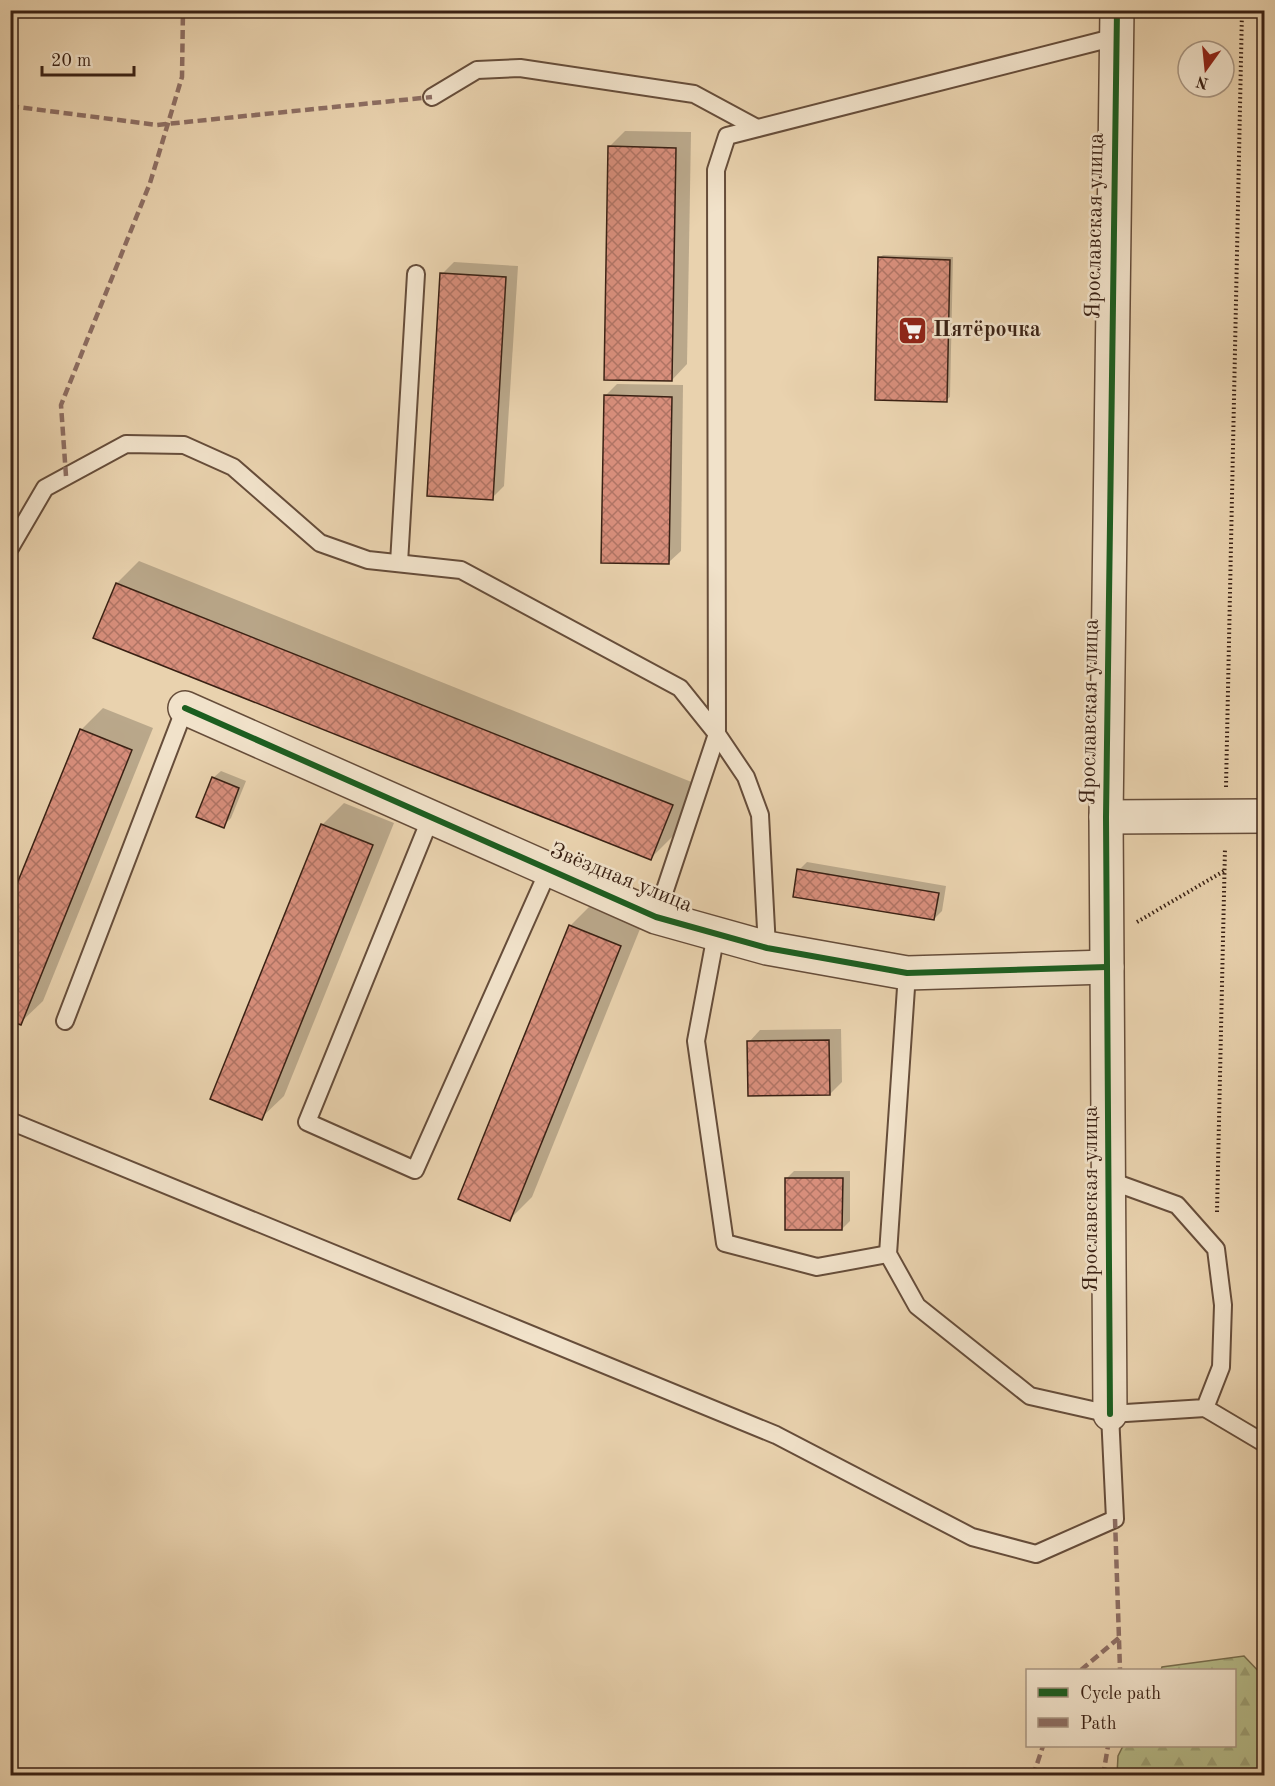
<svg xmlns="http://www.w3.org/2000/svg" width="1275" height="1786" font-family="'Old Standard TT',serif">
  <defs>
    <pattern id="forest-firs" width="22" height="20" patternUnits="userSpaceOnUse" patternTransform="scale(1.5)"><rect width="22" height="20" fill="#b6bc8a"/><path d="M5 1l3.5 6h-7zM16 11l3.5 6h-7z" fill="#9da176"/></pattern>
    <pattern id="building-cross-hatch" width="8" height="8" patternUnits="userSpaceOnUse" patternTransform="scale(1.5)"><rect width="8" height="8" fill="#d78e7b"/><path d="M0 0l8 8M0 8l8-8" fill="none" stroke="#af7464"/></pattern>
  </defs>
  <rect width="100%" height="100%" fill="#e9d2ae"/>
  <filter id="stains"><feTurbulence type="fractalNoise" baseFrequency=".00333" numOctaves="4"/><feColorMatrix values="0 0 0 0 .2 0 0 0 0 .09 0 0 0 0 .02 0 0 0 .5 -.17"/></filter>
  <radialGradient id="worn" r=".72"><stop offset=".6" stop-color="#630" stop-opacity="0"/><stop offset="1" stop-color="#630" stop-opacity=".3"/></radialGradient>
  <polygon fill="url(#forest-firs)" stroke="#786e4f" stroke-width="1.5" points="1244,1656 1264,1677 1264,1775 1117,1775 1118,1756 1123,1746 1234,1746 1234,1670 1161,1670 1162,1667"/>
  <g fill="#0003">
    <polygon points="625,131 691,132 687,364 672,380 609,147"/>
    <polygon points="883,255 953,257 950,397 946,400 879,258"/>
    <polygon points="454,262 518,266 504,486 492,498 442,274"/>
    <polygon points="617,384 683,385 681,551 669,562 605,396"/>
    <polygon points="139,561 694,783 673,836 651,858 117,583"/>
    <polygon points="103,708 153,728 43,1001 20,1023 81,730"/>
    <polygon points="221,771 246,781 231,818 223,826 213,778"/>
    <polygon points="344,803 394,823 284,1096 261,1118 322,825"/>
    <polygon points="807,862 946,886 942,911 934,919 799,870"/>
    <polygon points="592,904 642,924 532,1197 510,1219 570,926"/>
    <polygon points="841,1029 842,1082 830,1094 749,1042 760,1030"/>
    <polygon points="794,1171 850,1171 850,1221 842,1229 786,1179"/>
  </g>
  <g fill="url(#building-cross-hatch)" stroke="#3a2114" stroke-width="1.5">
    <polygon points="608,146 676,148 672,381 604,380"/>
    <polygon points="878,257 950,260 947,402 875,400"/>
    <polygon points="440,273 506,277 493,500 427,496"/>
    <polygon points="604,395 672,397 669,564 601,563"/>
    <polygon points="116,583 673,805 651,860 93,638"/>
    <polygon points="80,729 132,750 21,1025 10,1021 10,901"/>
    <polygon points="212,777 239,788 224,828 196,817"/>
    <polygon points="321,824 373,845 262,1120 210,1099"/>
    <polygon points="797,869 939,893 934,920 793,897"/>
    <polygon points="569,925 621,946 510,1221 458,1199"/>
    <polygon points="829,1040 830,1095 748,1096 747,1041"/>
    <polygon points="785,1178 843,1178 842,1230 785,1230"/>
  </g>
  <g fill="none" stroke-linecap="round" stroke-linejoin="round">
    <defs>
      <g id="service">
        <polyline points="432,97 477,70 520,68 694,94 757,128"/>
        <polyline points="10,548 45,488 126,444 184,445 233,467 320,543 368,560 461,570 680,688 717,734 746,777 760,815 767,948"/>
        <polyline points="399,563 416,274"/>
        <polyline points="431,817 307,1122 415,1170 549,869"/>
        <polyline points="656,917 717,734 716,170 727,136 1116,37"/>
        <polyline points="716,934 696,1041 725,1243 817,1267 888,1254"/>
        <polyline points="907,973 888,1254 917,1306 1030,1396 1110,1414 1205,1408 1221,1367 1223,1305 1216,1249 1177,1205 1108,1180"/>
        <polyline points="65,1021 185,708"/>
        <polyline points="10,1121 776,1435 972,1537 1036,1554 1115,1519 1110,1414"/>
        <polyline points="1205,1408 1264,1443"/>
      </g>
      <g id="minor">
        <polyline points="185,708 656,917 767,948 907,973 1107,967"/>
        <polyline points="1106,817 1264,816"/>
        <polyline points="1110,1414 1106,817 1117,10"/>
      </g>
    </defs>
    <use href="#service" stroke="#664d3a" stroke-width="20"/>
    <use href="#minor" stroke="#664d3a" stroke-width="36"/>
    <g stroke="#3a2114" stroke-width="4" stroke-dasharray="1.5 3" stroke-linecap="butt">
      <polyline points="1226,787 1242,10"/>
      <polyline points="1137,922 1224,871"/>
      <polyline points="1217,1212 1225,848"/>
    </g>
    <use href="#service" stroke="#f1e2ca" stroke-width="16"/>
    <use href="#minor" stroke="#f1e2ca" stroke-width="33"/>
    <g stroke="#8d6e63" stroke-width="4.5" stroke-dasharray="9 4.5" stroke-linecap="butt">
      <polyline points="10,106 157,125 432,97"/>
      <polyline points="66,476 61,405 150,183 182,77 183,10"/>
      <polyline points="1115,1519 1120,1670"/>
      <polyline points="1081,1670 1120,1637"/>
      <polyline points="1033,1776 1043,1746"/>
      <polyline points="1103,1776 1108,1746"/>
    </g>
    <defs>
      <g id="cycleway">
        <polyline points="185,708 656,917 767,948 907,973 1107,967"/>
        <polyline points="1110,1414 1106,817 1117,10"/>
      </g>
    </defs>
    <use href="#cycleway" stroke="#f1e2ca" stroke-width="10"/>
    <use href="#cycleway" stroke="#1b5e20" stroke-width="6"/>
  </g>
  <defs>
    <symbol id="supermarket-square" viewBox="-11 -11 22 22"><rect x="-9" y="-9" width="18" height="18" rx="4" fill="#8f2418" stroke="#f1e2ca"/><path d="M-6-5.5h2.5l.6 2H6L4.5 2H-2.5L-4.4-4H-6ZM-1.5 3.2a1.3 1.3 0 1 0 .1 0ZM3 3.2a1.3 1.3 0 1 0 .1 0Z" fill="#fff"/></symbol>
  </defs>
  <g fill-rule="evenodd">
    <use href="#supermarket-square" x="896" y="314" width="33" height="33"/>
  </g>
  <g text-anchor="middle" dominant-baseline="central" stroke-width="5" stroke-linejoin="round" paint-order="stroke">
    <g font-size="22" fill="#3a2114" stroke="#f1e2ca">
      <text transform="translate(1095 226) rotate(-89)">Ярославская улица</text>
      <text transform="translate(1090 712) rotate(-89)">Ярославская улица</text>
      <text transform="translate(621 878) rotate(22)">Звёздная улица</text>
      <text transform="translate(1091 1199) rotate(-90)">Ярославская улица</text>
    </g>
    <g font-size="22" font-weight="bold" fill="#3a2114" stroke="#f1e2ca" text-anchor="start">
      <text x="933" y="330">Пятёрочка</text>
    </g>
  </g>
  <rect width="1275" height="1786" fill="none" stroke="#e9d2ae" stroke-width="36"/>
  <rect x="12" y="12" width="1251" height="1762" fill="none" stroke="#3a2114" stroke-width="3"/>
  <rect x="18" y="18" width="1239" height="1750" fill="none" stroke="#3a2114" stroke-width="1.5"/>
  <rect x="1026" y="1669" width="210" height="78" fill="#f1e2ca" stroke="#a89581" stroke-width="1.5"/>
  <rect x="1038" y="1688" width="30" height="9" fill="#1b5e20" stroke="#a89581" stroke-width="1.5"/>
  <text x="1080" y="1699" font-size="18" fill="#3a2114">Cycle path</text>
  <rect x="1038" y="1718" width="30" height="9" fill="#8d6e63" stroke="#a89581" stroke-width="1.5"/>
  <text x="1080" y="1729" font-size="18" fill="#3a2114">Path</text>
  <g transform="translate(1206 69) rotate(195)"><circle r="28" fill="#f1e2ca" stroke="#a89581" stroke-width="1.5"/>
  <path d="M0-4.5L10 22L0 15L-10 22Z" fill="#8f2418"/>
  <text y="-9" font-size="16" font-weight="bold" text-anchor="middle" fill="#3a2114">N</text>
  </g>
  <path d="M42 66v9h92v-9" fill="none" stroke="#3a2114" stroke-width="3"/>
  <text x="51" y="66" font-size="18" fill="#3a2114" stroke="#f1e2ca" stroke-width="4.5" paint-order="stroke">20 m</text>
  <rect width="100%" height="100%" filter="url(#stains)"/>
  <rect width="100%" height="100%" fill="url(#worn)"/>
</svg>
